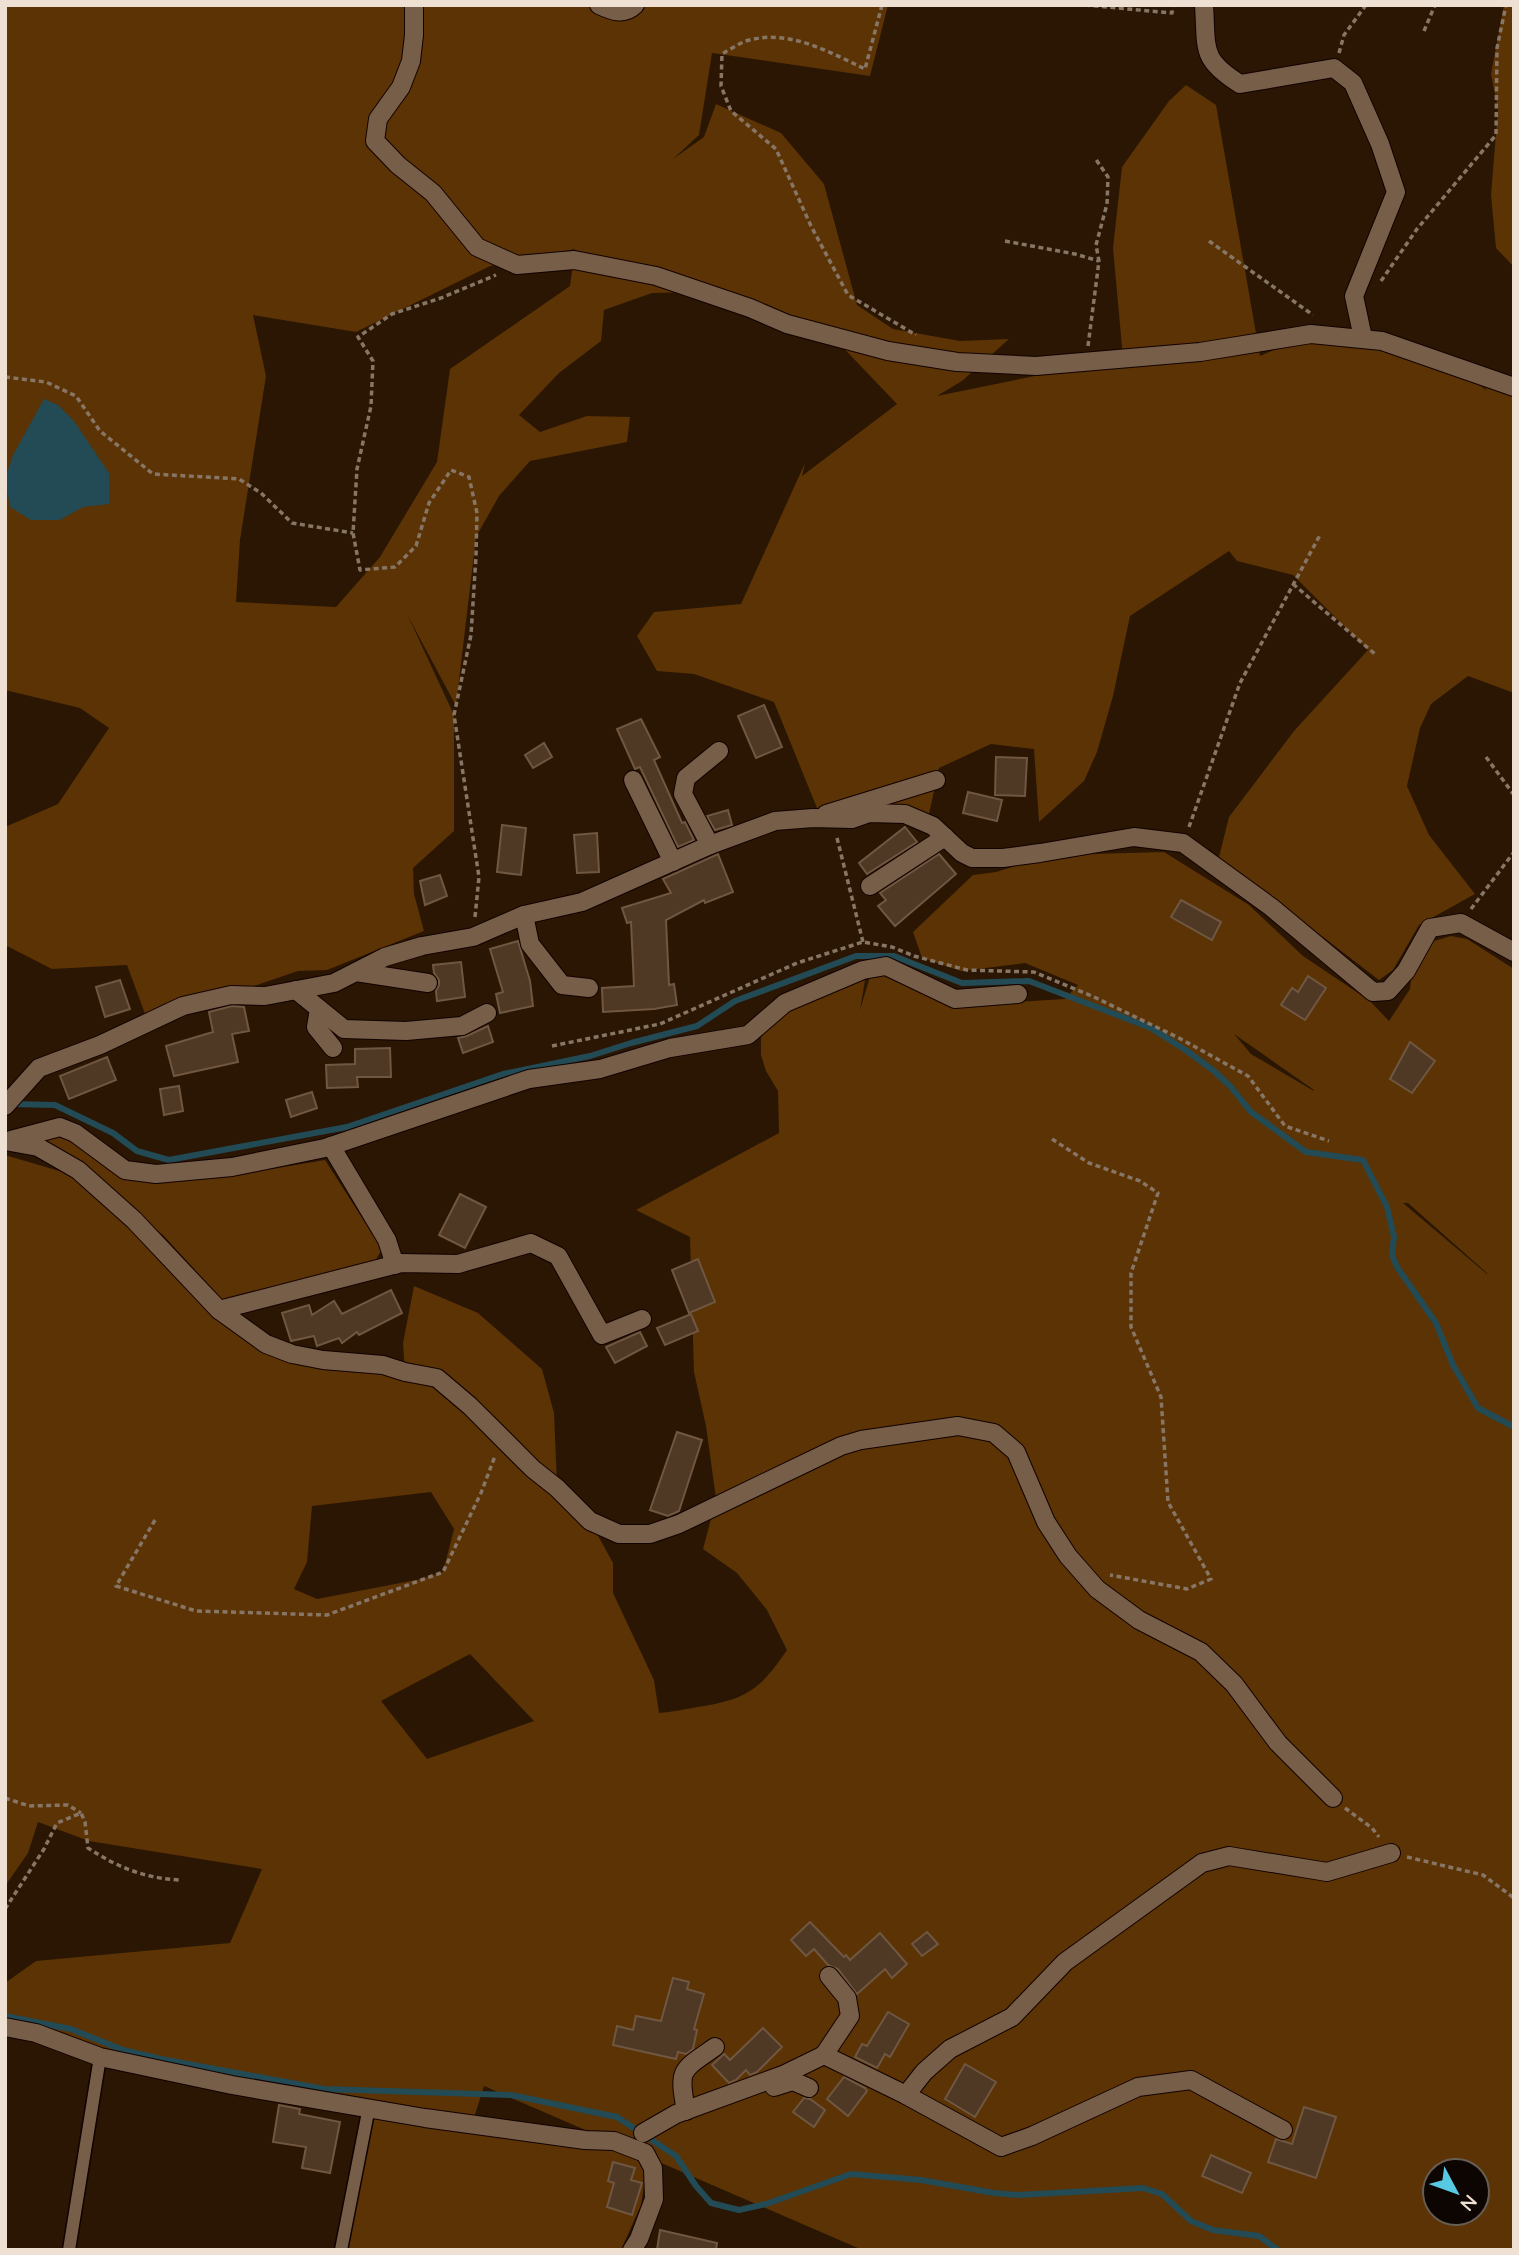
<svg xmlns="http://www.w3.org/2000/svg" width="1519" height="2255" font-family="Quicksand,sans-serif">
  <rect width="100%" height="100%" fill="#2a1603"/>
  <g fill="#5b3304" fill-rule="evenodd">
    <path d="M5,5H888L870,76L712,53L699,135L673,159L704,137L716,104L781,133L824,184L857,305L893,329L960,341L1009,339L962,381L937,396L1123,358L1113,248L1122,167L1169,101L1186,85L1216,105L1260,356L1311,334L1382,341L1462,370L1487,391L1475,373L1514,396V693L1468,676L1431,704L1420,728L1407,786L1429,835L1475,894L1419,925L1393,970L1379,980L1219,857L1229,817L1294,731L1368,650L1293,575L1237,561L1229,551L1130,616L1113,696L1097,752L1084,781L1039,822L1034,749L991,744L939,768L929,814L819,813L774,702L694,674L657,671L637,636L654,612L741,604L805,463L802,476L897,404L832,336L704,292L652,293L604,310L601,341L559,373L519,415L540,432L587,416L630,417L627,442L530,461L499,496L476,537L456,706L408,616L454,715V831L413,868L414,894L424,931L327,970L298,971L148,1022L127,965L52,969L5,945V827L58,804L109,728L80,708L5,690ZM575,249L570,286L450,369L437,462L380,557L336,607L236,602L240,540L266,376L253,315L356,332L490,266Z"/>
    <polygon points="1504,5 1514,5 1514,267 1496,248 1491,195 1498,109 1491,74"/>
    <path d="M1164,852L1249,905L1303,956L1370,1001L1389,1021L1410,989L1411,979L1434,941L1451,936L1467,939L1514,969V2250L860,2249L484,2086L472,2124L563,2137L637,2156L647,2166L641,2205L621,2250H346L368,2107L5,2034V1983L36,1961L230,1943L262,1869L89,1841L38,1822L28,1853L5,1886V1155L76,1176L233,1331L307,1364L405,1372L403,1343L414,1286L478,1313L542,1369L554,1413L557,1485L590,1521L613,1563V1593L654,1680L659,1713C672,1712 685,1709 698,1707C746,1699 759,1691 787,1650L767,1610L737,1573L703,1549L714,1508L717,1506L706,1426L694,1372L690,1237L636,1210L779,1133L778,1091L766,1071L761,1055V1036L783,1009L866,974L860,1010L872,970L895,975L953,1006L1065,999L1078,985L1025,963L961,971L922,958L913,932L973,875L996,872L1039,859L1090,854ZM1234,1034L1314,1090V1091L1251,1054ZM1403,1203H1408L1488,1274H1487ZM431,1492L454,1529L443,1572L421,1579L317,1599L294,1589L307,1562L312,1506ZM470,1654L534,1721L427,1759L381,1701ZM1435,2171H1477V2213H1435Z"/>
    <polygon points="75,1133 124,1176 214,1168 243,1174 325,1160 382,1249 371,1268 227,1305 163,1235 31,1137"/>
  </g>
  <polygon fill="#224b55" points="44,399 58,405 74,421 109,473 109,504 83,507 60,520 31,520 10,507 5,479 13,455"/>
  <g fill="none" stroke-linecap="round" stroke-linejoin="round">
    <g stroke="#224b55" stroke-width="6">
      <polyline points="12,1104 55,1105 113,1133 137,1151 169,1160 201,1154 347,1127 503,1074 590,1056 631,1043 697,1026 735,1001 856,956 894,956 962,983 1029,981 1151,1028 1187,1051 1214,1071 1231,1087 1251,1112 1306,1152 1363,1160 1387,1207 1394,1237 1392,1255 1397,1267 1436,1323 1453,1365 1478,1408 1514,1427"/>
      <polyline points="5,2016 71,2029 123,2050 161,2059 324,2089 511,2095 617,2117 676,2156 696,2186 711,2203 739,2210 766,2204 851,2174 921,2180 994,2193 1019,2195 1143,2188 1162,2194 1191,2221 1213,2230 1259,2236 1278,2250"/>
    </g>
  </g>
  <g fill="#4f3824" stroke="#6f5741" stroke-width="2">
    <polygon points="764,705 782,747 756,758 738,716"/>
    <polygon points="641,719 660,757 654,760 682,823 685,822 694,840 678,847 640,767 635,769 617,729"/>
    <polygon points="544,743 552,757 533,768 525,755"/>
    <polygon points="996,757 1027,758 1025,796 995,795"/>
    <polygon points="968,792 1002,800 997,821 963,813"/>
    <polygon points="728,810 732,825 715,830 707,816"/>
    <polygon points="502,825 526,828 521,875 497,872"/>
    <polygon points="905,827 917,842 867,874 859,863"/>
    <polygon points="597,833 599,872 577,873 574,835"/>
    <polygon points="718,854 733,892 705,903 704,900 666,920 669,985 674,984 677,1005 654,1009 603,1012 602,988 634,986 631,922 627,923 622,908 671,893 663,879"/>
    <polygon points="939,854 956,874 895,926 878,906 886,900 880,893"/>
    <polygon points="440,875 447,896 425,905 420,881"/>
    <polygon points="1181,900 1221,922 1212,940 1171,917"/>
    <polygon points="518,941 530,981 533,1006 500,1013 496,994 503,992 490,949"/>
    <polygon points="461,962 465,997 437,1001 436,991 439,985 439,980 434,973 433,965"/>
    <polygon points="1308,976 1326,988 1305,1020 1281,1005 1292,988 1298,992"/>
    <polygon points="120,980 130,1009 105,1017 96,987"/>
    <polygon points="232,1006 244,1007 249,1031 232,1034 238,1062 174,1076 166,1046 213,1032 209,1012"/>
    <polygon points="488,1026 493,1042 463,1053 458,1038 467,1036"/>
    <polygon points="1410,1042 1435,1061 1412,1093 1390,1079"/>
    <polygon points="390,1048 391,1077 357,1077 358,1087 327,1088 326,1065 355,1064 355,1049"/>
    <polygon points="107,1057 116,1080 69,1099 60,1076"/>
    <polygon points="179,1086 183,1111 164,1115 160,1089"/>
    <polygon points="312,1092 317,1108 291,1117 286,1100"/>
    <polygon points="460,1194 486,1207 465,1248 439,1235"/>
    <polygon points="698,1259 715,1302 689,1313 672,1270"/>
    <polygon points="391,1290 402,1313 359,1335 357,1332 342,1343 339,1338 317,1346 314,1336 291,1341 282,1313 309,1305 312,1315 334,1301 342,1314"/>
    <polygon points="691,1314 698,1331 665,1345 657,1328"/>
    <polygon points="640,1332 647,1346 615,1363 606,1347"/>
    <polygon points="677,1432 702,1440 679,1511 668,1516 650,1510"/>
    <polygon points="810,1922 844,1957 846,1955 850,1960 880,1933 907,1964 892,1978 885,1969 857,1994 838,1969 828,1965 814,1949 806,1956 791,1940"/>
    <polygon points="927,1932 938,1944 922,1956 912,1944"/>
    <polygon points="673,1978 689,1982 687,1989 704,1994 694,2029 697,2030 693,2049 686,2054 678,2052 676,2059 613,2045 617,2026 633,2030 636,2016 661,2021"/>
    <polygon points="888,2012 909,2024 890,2057 885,2054 877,2068 855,2057 862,2044 867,2046"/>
    <polygon points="763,2028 782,2047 757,2072 750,2075 746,2070 736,2080 729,2083 712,2065 724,2054 730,2060"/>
    <polygon points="965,2064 996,2082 975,2117 945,2099"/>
    <polygon points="844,2077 865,2088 867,2091 848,2116 827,2099"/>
    <polygon points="804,2098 810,2099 825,2110 814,2127 793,2112"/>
    <polygon points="279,2105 300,2109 299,2114 340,2122 330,2173 302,2168 306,2147 273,2142"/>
    <polygon points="1304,2107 1336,2117 1316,2178 1268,2162 1276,2139 1292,2144"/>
    <polygon points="1211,2155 1251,2173 1242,2193 1202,2176"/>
    <polygon points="613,2162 635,2168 631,2180 642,2183 632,2215 607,2207 614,2183 608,2181"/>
    <polygon points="660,2230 717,2243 716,2250 657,2250"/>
  </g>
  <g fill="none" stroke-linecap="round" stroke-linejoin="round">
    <defs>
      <g id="service">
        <polyline points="69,2250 100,2057"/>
        <polyline points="341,2250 369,2107"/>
      </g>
      <g id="minor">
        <polyline points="414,5 414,35 411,61 401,87 378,119 375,141 398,165 433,193 477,247 517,265 574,260 656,276 750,308 787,324 888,351 957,362 1036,366 1200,352 1311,334 1382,341 1514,387"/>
        <path d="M599,5C612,11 624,16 635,5"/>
        <path d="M1204,5C1207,49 1200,59 1240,84L1334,68L1353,83L1380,144L1396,192L1354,296L1363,338"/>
        <polyline points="633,780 673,862"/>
        <polyline points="826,814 936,780"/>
        <polyline points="710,845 683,794 686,778 719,751"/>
        <polyline points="870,886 945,837"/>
        <polyline points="524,915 530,944 562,985 589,988"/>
        <polyline points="356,972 428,983"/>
        <polyline points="296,990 344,1029 406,1031 462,1026 487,1013"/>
        <polyline points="319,1009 316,1027 333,1048"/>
        <polyline points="5,1106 39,1068 100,1045 183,1006 231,995 265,996 334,983 385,957 422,946 473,937 524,915 582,902 710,845 775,821 813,818 852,819 869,813 905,814 933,826 962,853 972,858 1003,858 1040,853 1134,837 1183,843 1271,907 1373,992 1388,991 1406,971 1430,928 1461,923 1514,952"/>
        <polyline points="11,1140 60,1127 75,1133 125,1170 156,1174 232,1167 325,1148 529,1079 600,1069 670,1048 748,1035 785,1003 863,970 886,966 955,999 1018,994"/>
        <polyline points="5,1141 38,1147 78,1170 134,1220 219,1310 266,1344 292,1354 323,1360 383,1365 405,1372 437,1378 470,1406 533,1469 557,1488 590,1521 619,1534 650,1534 679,1524 841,1446 861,1440 958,1426 994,1433 1016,1452 1046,1522 1068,1556 1097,1589 1139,1620 1201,1652 1234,1684 1278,1743 1333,1798"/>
        <polyline points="331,1146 387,1240 395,1265"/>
        <polyline points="219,1310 401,1263 458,1264 531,1243 558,1256 602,1335 642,1319"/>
        <polyline points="5,2027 36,2033 100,2057 232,2085 425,2118 585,2140 614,2141 645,2153 653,2168 654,2199 639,2239 632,2250"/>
        <polyline points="824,2055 850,2016 847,1998 829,1976"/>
        <polyline points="774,2087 793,2081 809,2088"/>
        <polyline points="906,2095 1001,2147 1032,2136 1138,2087 1191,2080 1283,2130"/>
        <path d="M686,2111C678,2068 681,2071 715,2047"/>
        <polyline points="643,2133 676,2114 783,2075 824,2055 906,2095 924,2072 950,2049 1012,2017 1065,1962 1202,1863 1229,1856 1327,1872 1391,1853"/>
      </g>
    </defs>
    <use href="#service" stroke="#120200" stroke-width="15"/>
    <use href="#minor" stroke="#120200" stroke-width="20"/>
    <g stroke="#877666" stroke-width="3.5" stroke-dasharray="5 3.5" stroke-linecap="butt">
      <path d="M882,5L865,69C829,52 788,28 746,41C738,44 729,50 722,54L721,86L731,111L776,149L811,226L848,295L916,335"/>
      <polyline points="1085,5 1172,13 1173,5"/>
      <polyline points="1424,31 1435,5"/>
      <polyline points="1339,53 1344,35 1366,5"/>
      <polyline points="1005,241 1075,254 1099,261"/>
      <polyline points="1209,241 1313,315"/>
      <polyline points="1381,281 1417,229 1496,135 1497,48 1506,5"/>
      <polyline points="1088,346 1099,261 1096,245 1107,204 1108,177 1095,158"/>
      <polyline points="5,377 46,382 76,396 100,431 153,474 239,479 261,493 292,523 353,533"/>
      <polyline points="1293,584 1375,654"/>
      <polyline points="1486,757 1514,795"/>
      <polyline points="1189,827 1240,683 1320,535"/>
      <polyline points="837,838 863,942"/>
      <polyline points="1471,909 1514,852"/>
      <polyline points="475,917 479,877 454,715 471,635 476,556 477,513 469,477 451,470 429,503 416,546 395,567 360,570 353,533 357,469 371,406 373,361 358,337 392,314 441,298 496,275"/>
      <polyline points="552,1046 660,1024 797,963 863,942 892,947 914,956 967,970 1034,972 1094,997 1179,1038 1248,1076 1285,1126 1329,1141"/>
      <polyline points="1052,1139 1089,1163 1140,1181 1158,1193 1131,1273 1131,1327 1161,1397 1168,1502 1211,1579 1187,1589 1110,1575"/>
      <polyline points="155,1520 116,1586 196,1611 327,1615 443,1572 481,1493 495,1456"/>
      <polyline points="5,1798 29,1806 68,1805 81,1813"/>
      <polyline points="1345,1808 1372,1828 1379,1837"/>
      <polyline points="1407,1857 1483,1875 1514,1898"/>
      <path d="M5,1909L44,1849L57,1823L81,1813L85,1822L88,1848C117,1867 144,1878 179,1880"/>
    </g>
    <use href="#service" stroke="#775e49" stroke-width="12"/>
    <use href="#minor" stroke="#775e49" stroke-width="18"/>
  </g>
  <rect width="1519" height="2255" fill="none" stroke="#efe0d4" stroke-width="14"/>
  <g transform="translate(1456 2192) rotate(131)"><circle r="33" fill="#0c0501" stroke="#675d55" stroke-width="2"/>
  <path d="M0-5L12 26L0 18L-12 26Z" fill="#58c9e3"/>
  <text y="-10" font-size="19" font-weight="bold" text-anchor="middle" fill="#efe0d4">N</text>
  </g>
</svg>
